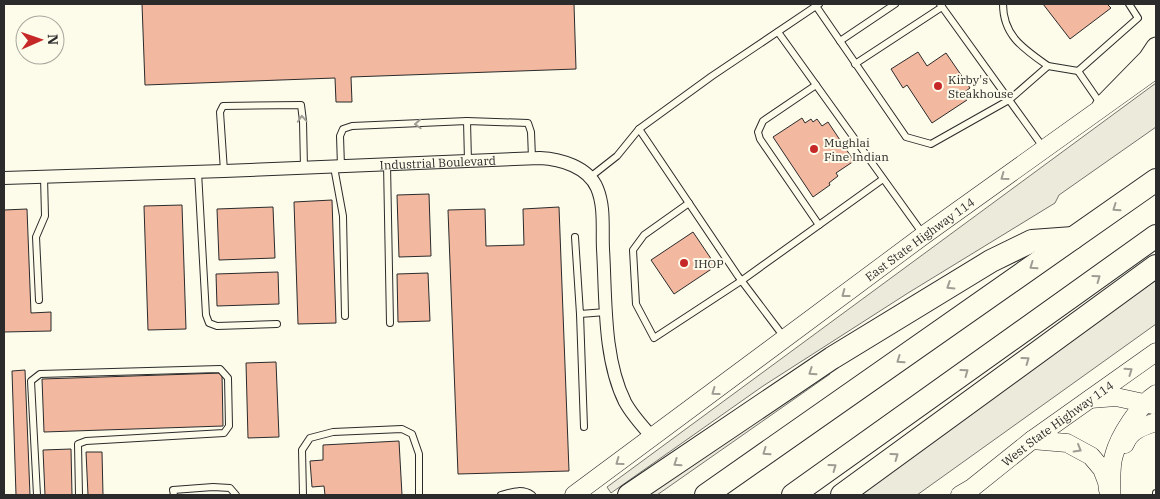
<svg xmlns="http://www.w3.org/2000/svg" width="1160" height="499" font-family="'IBM Plex Serif',serif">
  <rect width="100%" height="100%" fill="#fdfbea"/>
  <g fill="#ecebdb" stroke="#74746e">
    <polygon points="1156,83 1156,127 1059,195 1055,203 908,293 763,386 611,493 607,487"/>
    <polygon points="1156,280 1156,324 917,495 859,495"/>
    <polygon points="827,370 830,374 657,495 642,495"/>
  </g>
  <g fill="#f2b8a0" stroke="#2b2b2b">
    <polygon points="142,4 574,4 576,69 351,77 352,102 336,102 335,78 145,85"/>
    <polygon points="1043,4 1107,4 1111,8 1070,39"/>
    <polygon points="918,52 927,66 946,53 970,88 963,93 967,100 932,123 907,85 903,88 891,69"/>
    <polygon points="802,118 805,123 811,119 813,122 817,119 822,126 828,122 854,161 836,173 838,176 829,183 830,185 813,197 773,137"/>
    <polygon points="429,194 431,256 399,257 397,195"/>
    <polygon points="332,200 336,323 298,324 294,202"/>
    <polygon points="182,205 186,329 148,330 144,206"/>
    <polygon points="273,207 275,258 219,260 217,209"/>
    <polygon points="559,207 569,471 458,474 448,210 485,209 486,246 524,245 523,209"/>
    <polygon points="27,209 31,313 51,312 51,331 4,332 4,210"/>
    <polygon points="693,232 716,266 674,294 651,260"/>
    <polygon points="278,272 279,304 217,306 216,274"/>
    <polygon points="428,273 430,321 398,322 397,274"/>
    <polygon points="276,362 279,437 248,438 246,363"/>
    <polygon points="25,370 30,495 16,495 12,371"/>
    <polygon points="222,373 223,426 44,432 42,379"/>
    <polygon points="399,441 402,495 325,495 324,486 312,487 310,461 323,460 323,445"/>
    <polygon points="71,449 72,495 45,495 43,450"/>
    <polygon points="86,452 102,452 103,495 88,495"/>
  </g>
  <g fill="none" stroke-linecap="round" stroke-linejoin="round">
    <defs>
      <g id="lane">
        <polyline points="940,4 1043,147"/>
        <path d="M816,6L906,137L931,144L1009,100L1048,66C1024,49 1003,36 1003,4"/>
        <polyline points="778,32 923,234"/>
        <polyline points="840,41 895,4"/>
        <polyline points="855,64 942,7"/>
        <polyline points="1048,66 1078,71"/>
        <polyline points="816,85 763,121 758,132 760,139 819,225"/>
        <polyline points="1100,103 1078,71 1138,18 1129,4"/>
        <polyline points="467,121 468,161"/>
        <polyline points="639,129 738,276 784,337"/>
        <polyline points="387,164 390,323"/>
        <polyline points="341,166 340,136 343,129 352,126 467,121 528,123 531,132 532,158"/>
        <polyline points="334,167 343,216 345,316"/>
        <polyline points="224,171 220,112 223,106 301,105 303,121 304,168"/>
        <polyline points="198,172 206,315 209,323 217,326 277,324"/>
        <polyline points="589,178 617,156 639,129 712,76 819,4"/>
        <polyline points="689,203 644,235 633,250 636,304 654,338 741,281 883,179"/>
        <polyline points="575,237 580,314 606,312"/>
        <polyline points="39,300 36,237 45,216 44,177"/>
        <polyline points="580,314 584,427"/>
        <polyline points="37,495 31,381 40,374 220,369 228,378 229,426 224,433 86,441 78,444 79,495"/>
        <polyline points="174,495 173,490 213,487 230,488 236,495"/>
        <polyline points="303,495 302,450 310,438 333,432 402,429 412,434 419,454 419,495"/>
        <path d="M501,495C512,492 522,488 532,495"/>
        <polyline points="1156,495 1156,493"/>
      </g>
      <g id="street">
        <path id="s1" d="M4,178L224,171L540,158C561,159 588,167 597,188C605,207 602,229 603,249C606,298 603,358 625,402C632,415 643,427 653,438"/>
      </g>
      <g id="secondary">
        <polyline points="1090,399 1116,397 1153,405"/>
        <polyline points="1032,440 1067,443 1091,456 1102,469 1107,482 1108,490"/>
        <path d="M1125,444C1130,430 1144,426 1156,422"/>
        <path id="s2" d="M574,495L924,235L1156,69"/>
        <path id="s3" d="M960,495L972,488L1032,440L1156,352"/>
        <path d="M1111,495C1112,483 1110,467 1114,455C1119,436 1139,405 1156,394"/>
      </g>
      <polyline id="primary" points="1102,106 1148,59 1156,47"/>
      <g id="highway">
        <polyline points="629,495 832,358 991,261 1032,241 1073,238"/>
        <polyline points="706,495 1156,180"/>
        <polyline points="793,495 1156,236"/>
        <polyline points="842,495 1156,266"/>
      </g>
    </defs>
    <use href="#lane" stroke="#2b2b2b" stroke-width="8"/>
    <use href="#street" stroke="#2b2b2b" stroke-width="14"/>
    <use href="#secondary" stroke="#2b2b2b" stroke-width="19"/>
    <use href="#primary" stroke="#2b2b2b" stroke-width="21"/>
    <use href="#highway" stroke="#2b2b2b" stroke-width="24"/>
    <use href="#lane" stroke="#fdfbea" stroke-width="6"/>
    <use href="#street" stroke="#fdfbea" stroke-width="12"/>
    <use href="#secondary" stroke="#fdfbea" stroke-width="18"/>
    <use href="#primary" stroke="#fdfbea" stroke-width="19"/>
    <use href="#highway" stroke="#fdfbea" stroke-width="22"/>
  </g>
  <defs><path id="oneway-chevron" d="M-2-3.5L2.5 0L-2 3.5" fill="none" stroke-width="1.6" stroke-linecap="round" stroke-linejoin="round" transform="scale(1.25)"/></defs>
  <g stroke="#9e9d94">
    <use href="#oneway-chevron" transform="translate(302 119) rotate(-94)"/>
    <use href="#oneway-chevron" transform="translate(418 124) rotate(177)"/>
    <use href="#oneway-chevron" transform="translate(1004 177) rotate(144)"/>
    <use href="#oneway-chevron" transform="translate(1116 208) rotate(145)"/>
    <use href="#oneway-chevron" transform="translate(1033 266) rotate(145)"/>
    <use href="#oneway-chevron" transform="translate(1097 278) rotate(-36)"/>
    <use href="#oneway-chevron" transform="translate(950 286) rotate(148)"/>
    <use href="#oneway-chevron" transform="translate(845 294) rotate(143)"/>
    <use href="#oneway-chevron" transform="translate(900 360) rotate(145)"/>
    <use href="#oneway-chevron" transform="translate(1026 360) rotate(-36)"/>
    <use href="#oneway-chevron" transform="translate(1129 371) rotate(-35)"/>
    <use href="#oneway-chevron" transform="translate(812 372) rotate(146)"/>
    <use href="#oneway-chevron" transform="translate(965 372) rotate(-36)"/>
    <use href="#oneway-chevron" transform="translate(715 392) rotate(144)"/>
    <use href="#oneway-chevron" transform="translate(1078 449) rotate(30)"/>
    <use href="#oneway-chevron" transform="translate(766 452) rotate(145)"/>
    <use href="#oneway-chevron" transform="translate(895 456) rotate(-36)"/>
    <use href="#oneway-chevron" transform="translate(619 462) rotate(144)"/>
    <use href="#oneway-chevron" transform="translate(677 463) rotate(146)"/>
    <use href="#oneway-chevron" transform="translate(833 467) rotate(-36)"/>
  </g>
  <g fill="#c62828" stroke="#fdfbea" stroke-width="2">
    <circle cx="938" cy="86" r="5"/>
    <circle cx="814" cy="149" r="5"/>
    <circle cx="684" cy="263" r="5"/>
  </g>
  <g text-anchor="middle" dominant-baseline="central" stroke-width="4" stroke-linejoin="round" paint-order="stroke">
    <g font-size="12" fill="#2b2b2b" stroke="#fdfbea" text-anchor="start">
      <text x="948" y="79">Kirby's<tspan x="948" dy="14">Steakhouse</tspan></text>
      <text x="824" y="142">Mughlai<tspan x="824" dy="14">Fine Indian</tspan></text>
      <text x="694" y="263">IHOP</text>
    </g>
    <g font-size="12" fill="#2b2b2b" stroke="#fdfbea">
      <text stroke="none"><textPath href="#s1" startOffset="434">Industrial Boulevard</textPath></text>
      <text stroke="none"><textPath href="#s2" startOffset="430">East State Highway 114</textPath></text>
      <text stroke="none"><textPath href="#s3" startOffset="121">West State Highway 114</textPath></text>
    </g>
  </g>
  <rect width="1160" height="499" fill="none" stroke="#2b2b2b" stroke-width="10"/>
  <g transform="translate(40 40) rotate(88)"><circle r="24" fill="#fdfbea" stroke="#a9a89e"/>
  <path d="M0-4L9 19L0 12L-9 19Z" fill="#c62828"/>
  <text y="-8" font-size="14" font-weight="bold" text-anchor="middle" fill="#2b2b2b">N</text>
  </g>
</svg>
